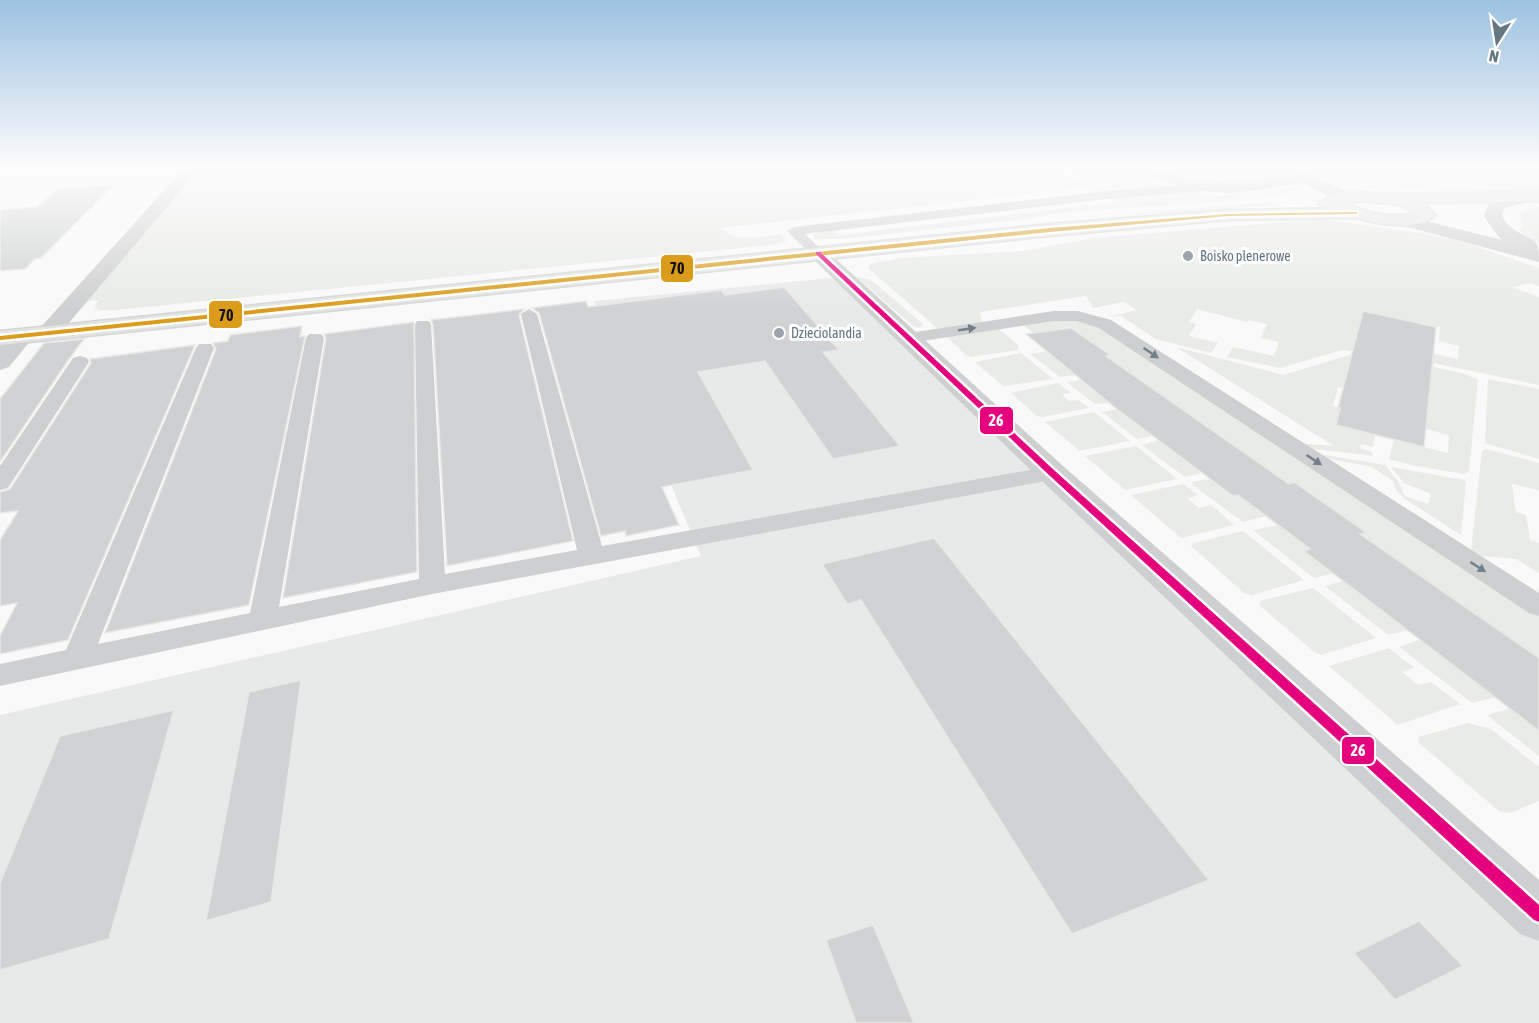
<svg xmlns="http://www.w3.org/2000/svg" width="1539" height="1023" font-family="'Asap Condensed',sans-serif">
  <rect width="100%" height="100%" fill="#f9f9f9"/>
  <polygon fill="#e8e9e9" points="841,277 1539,932 1539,1023 0,1023 0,715 701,556 594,301"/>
  <g fill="#e8ebe6">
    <path d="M202,167H1047L1092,187L1108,185L1067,167H1118L1143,176L1158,174L1168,178L1147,181L1177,193L1194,191L1209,197L1297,187V191L1268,198L1068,212L1009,221L842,239H815L813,235L820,231L832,229L839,235L1121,202L1091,187L720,228C738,243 759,237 780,234L787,241L772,245L114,310H98L95,306L98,300L87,301Z"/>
    <polygon points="1154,167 1266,167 1277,170 1281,175 1276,179 1226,185 1193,181"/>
    <polygon points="1287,167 1539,167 1539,191 1431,194 1424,189 1376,190 1346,184"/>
    <polygon points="1271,202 1278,205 1186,212 1115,215"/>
    <polygon points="1539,207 1539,243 1519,231 1522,227 1520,214 1524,210"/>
    <polygon points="1321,219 1420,233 1463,242 1539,268 1539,286 1531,283 1513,287 1539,297 1539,385 1413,359 1410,349 1458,359 1459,346 1439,341 1440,327 1420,323 1419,326 1363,311 1359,325 1378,354 1342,350 1280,368 1227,357 1233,347 1274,356 1279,342 1261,338 1267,324 1249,320 1247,322 1197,309 1189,322 1196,324 1189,336 1218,343 1211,353 1156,339 1121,316 1108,317 1137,310 1123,302 1093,308 1086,296 980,312 982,322 938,329 868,268 870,264 900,258 1022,251 1093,238"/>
    <polygon points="856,277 871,280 923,324 922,327 917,328 912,325"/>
    <polygon points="1059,320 1075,320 1099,327 1539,616 1539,658 1360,534 1366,532 1294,483 1289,484 1106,356 1110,355 1071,327 1033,333 1025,327 1025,325"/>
    <polygon points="999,329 1018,345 1018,350 971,357 966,355 947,337"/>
    <polygon points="1176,347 1283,375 1350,355 1403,360 1465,374 1478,380 1469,471 1464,474 1411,465 1389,459 1394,440 1448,453 1449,435 1426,429 1428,408 1338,387 1333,406 1340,408 1336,425 1375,435 1373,447 1361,444 1360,448 1372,452 1373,456 1308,448 1305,444 1334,446"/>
    <polygon points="1048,351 1063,363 1060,364 1075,375 1060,377 1030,354"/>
    <polygon points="1021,353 1053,379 1003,386 975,362"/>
    <polygon points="1488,379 1539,389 1539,459 1485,443"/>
    <polygon points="1081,380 1110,403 1095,404 1067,382"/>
    <polygon points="1058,383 1071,393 1062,394 1069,401 1079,400 1089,408 1043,417 1037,416 1011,393"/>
    <polygon points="1118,409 1153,436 1137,439 1102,412"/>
    <polygon points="1094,412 1130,441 1080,451 1045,422"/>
    <polygon points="1160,440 1202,473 1185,477 1142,445"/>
    <polygon points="1136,446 1177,479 1125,490 1085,456"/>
    <polygon points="1486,449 1539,463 1539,490 1512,484 1516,512 1526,515 1530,540 1539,543 1539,573 1516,559 1481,556 1471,551 1482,451"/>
    <polygon points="1319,454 1385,465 1398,481 1405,496 1428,504 1431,494 1404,483 1391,467 1464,480 1466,482 1461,535 1405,499 1396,490 1393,481 1372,467 1326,458"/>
    <polygon points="1210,479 1232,496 1238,495 1266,516 1243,522 1193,485 1192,482"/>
    <polygon points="1183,484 1198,495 1187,498 1199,508 1211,505 1234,525 1181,538 1131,495"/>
    <polygon points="1278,525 1310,549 1304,551 1334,573 1314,578 1253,530"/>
    <polygon points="1243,531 1304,580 1252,595 1244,593 1191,546 1194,543"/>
    <polygon points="1343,581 1408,630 1388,635 1325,586"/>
    <polygon points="1313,588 1376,638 1321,655 1313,651 1260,606 1260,601"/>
    <polygon points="1421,639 1497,697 1472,703 1399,647"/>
    <polygon points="1389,648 1414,668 1402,672 1418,685 1431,682 1460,704 1398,725 1329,666"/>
    <polygon points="1512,708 1539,728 1539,756 1487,715"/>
    <polygon points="1468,723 1491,729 1539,767 1539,801 1510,813 1499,811 1419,743 1418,737"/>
  </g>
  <g fill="#d0d2d3" stroke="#e8e8e8" stroke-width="1.5">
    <polygon points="114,185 41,258 35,259 25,269 0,271 0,210 37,207 58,189"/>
    <polygon points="784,287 839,350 823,352 900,446 833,459 765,361 698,372 753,470 662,487 679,525 626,536 625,531 601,536 539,313 532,308 586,301 588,307 721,290 725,295"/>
    <polygon points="524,309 519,315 573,541 447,566 433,325 431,320"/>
    <polygon points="1363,311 1436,327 1424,447 1336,425 1340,408 1338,408"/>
    <polygon points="414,322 417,572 283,598 326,338 324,334"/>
    <polygon points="302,326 300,337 305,336 249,605 105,633 216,349 213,343 228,341 230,335"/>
    <polygon points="1071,328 1110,355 1106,356 1289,484 1294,482 1367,533 1360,534 1539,658 1539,731 1304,551 1310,549 1238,495 1233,496 1113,406 1026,334"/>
    <polygon points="84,339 67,362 0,462 0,399 44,343"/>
    <polygon points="195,345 68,640 0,654 0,636 17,603 0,606 0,540 18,511 0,513 0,492 10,489 91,363 90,359"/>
    <polygon points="934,538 995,614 1209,880 1072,934 861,600 847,604 822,564"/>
    <polygon points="301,680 271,902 206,921 249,692"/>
    <polygon points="174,710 109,939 0,970 0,883 60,736"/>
    <polygon points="1419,921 1463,966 1395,1000 1354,953"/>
    <polygon points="873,925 914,1023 856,1023 826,940"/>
  </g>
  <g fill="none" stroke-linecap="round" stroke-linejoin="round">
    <defs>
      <path id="secondary" d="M1353,191L1395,194L1539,191V201L1424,203L1436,215L1426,222L1408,226L1381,224L1355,218L1228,220L1050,236L0,345V331L1050,224L1228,210L1334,208L1322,207L1319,203C1327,195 1342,192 1353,191ZM1364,201L1398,205L1416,213C1395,218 1365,214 1347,202Z"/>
    </defs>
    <use href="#secondary" stroke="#d5d6d7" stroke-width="3"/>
    <g fill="#cecfd0" fill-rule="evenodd">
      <polygon points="1212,183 1218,187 1216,190 1107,199 805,234 825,253 818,257 813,256 787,231 794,227 1107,191"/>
      <polygon points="529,309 537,314 602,546 1052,466 1060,468 1063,473 1060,478 1052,480 432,594 0,686 0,664 66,650 196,348 199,344 211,344 214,348 98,644 250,613 306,338 309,334 321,334 324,338 279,607 419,579 415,325 417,321 429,321 431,325 445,574 577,550 521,314"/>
      <polygon points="1054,311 1078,311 1111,320 1539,593 1539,616 1529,613 1099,328 1077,321 1054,321 909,343 903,342 900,338 903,334 909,333"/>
      <polygon points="80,356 87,358 89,362 8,488 0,490 0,466 73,358"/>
    </g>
    <g fill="#cecfd0" fill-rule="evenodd">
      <polygon points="185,167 201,167 57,337 49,339 41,337 37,332 41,327"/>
      <polygon points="1132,167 1154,167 1190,180 1232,183 1306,173 1349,193 1351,197 1343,202 1337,201 1304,183 1232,193 1209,192 1181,187 1135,170"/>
      <path d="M1536,191L1539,192V200L1504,208L1502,216C1512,235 1530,234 1537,244C1539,248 1539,255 1539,262L1396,224L1393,220L1396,216L1402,215L1502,240L1493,230L1484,216L1490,201Z"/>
      <polygon points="818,247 825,249 1063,466 1539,880 1539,941 1520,934 1041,480 811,257 808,253 811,249"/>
      <polygon points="23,328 31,330 35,335 9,367 0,370 0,346 15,330"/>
    </g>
    <use href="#secondary" fill="#e1e2e2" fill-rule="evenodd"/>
    <defs>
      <polygon id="bus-1" points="1355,212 1357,212 1357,214 1228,216 1050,232 0,340 0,336 1050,228 1228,214"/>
      <polygon id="bus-2" points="816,252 820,252 1055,471 1539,905 1539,922 1534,920 1049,475 816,254"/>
    </defs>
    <use href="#bus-1" stroke="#fff" stroke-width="5"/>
    <use href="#bus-2" stroke="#fff" stroke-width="5"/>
    <use href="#bus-1" fill="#da9c1a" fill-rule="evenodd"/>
    <use href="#bus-2" fill="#e5007d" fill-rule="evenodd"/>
  </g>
  <defs><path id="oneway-solid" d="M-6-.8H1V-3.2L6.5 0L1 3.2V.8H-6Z" transform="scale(1.5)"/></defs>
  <g fill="#707f8b">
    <use href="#oneway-solid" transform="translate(967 329) rotate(-9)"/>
    <use href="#oneway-solid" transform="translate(1151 353) rotate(34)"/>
    <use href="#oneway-solid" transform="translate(1314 460) rotate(33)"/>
    <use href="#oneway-solid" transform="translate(1478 567) rotate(33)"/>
  </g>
  <linearGradient id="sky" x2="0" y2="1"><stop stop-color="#9dc2e2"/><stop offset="0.54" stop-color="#fcfcfc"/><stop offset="1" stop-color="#fcfcfc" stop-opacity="0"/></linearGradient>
  <rect width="1539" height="310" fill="url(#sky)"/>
  <g fill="#99a4ac" stroke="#fff" stroke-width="2">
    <circle cx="1188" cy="256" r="6"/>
    <circle cx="779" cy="333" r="6"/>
  </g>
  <g text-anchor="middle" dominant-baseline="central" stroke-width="6" stroke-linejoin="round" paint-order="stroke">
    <g font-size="14" fill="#657683" stroke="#fff" text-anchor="start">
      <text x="1200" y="256">Boisko plenerowe</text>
      <text x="791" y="333">Dzieciolandia</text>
    </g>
  </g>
  <g stroke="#fff" stroke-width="2">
    <rect x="660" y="254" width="34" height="29" rx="6" fill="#da9c1a"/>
    <rect x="208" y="300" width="35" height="29" rx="6" fill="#da9c1a"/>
    <rect x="979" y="406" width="35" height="29" rx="6" fill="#e5007d"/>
    <rect x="1341" y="736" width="34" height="29" rx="6" fill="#e5007d"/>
  </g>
  <g font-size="16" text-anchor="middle" font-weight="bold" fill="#fff">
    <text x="996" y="426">26</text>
    <text x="1358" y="756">26</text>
  </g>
  <g font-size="16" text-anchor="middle" font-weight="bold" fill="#111">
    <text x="677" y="274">70</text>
    <text x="226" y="321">70</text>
  </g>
  <g transform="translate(1497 42) rotate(192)" stroke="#ffffff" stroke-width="4.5" paint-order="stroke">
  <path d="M0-4.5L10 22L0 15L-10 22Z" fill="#657683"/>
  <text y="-9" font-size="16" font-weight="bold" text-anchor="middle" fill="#657683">N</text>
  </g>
</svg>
